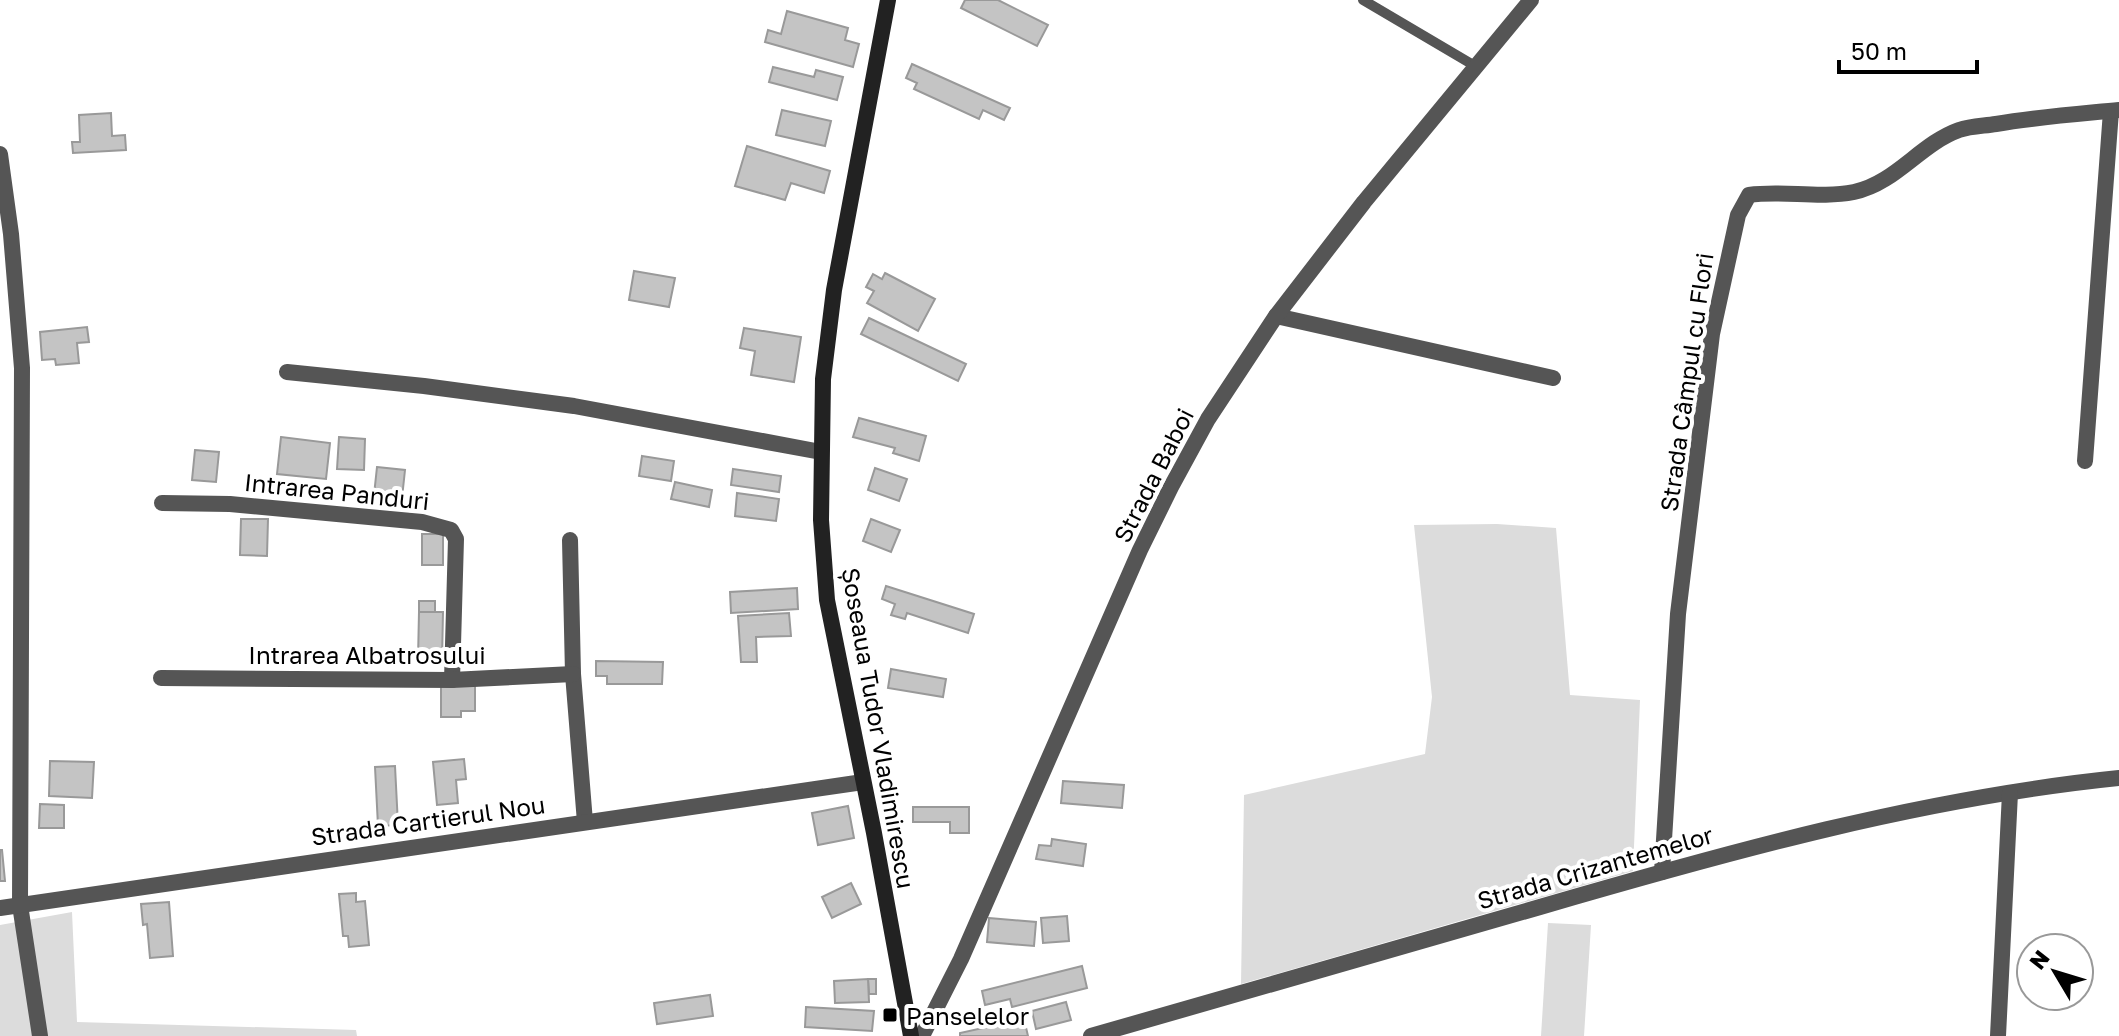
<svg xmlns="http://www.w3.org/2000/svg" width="2119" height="1036" font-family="'Golos Text',sans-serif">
  <rect width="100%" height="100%" fill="#fff"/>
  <g fill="#dcdcdc">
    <polygon points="1497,524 1556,528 1570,695 1640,700 1633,871 1241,984 1244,795 1425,754 1432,697 1414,525"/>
    <polygon points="72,912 77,1022 356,1030 357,1036 0,1036 0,925"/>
    <polygon points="1548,923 1591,925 1584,1036 1541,1036"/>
  </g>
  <g fill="#c4c4c4" stroke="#999" stroke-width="2">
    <polygon points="965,0 998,0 1048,25 1037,46 961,8"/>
    <polygon points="787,11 848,28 845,40 859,44 853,67 765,42 768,30 781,34"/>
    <polygon points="912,64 1010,108 1004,120 983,110 979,119 914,89 917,83 906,78"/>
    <polygon points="773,67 814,77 816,70 843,77 837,100 769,82"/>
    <polygon points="782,110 831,121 825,146 776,135"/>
    <polygon points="111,113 112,136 125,135 126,150 73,153 72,142 80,142 79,115"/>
    <polygon points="747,146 830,171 824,193 791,183 785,200 735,186"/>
    <polygon points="634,271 675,278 669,307 629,300"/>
    <polygon points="885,273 935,299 918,331 867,303 874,291 866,287 873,274 882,279"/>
    <polygon points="869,318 966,364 958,381 861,334"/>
    <polygon points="87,327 89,342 77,343 79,363 56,365 55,359 42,360 40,332"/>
    <polygon points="744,328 801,337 794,382 751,375 755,351 740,348"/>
    <polygon points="859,418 926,436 919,461 893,453 895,448 853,437"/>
    <polygon points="281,437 330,443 326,479 277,474"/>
    <polygon points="339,437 365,439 364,470 337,469"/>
    <polygon points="195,450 219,452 216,482 192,480"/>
    <polygon points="642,456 674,461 671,481 639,476"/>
    <polygon points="377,467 405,470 402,498 374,495"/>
    <polygon points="875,468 907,479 899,501 868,490"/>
    <polygon points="733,469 781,476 779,492 731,485"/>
    <polygon points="675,482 712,490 709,507 671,499"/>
    <polygon points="737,493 779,499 776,521 735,516"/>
    <polygon points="241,519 268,519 267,556 240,555"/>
    <polygon points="871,519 900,530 891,552 863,541"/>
    <rect x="422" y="534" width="21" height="31"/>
    <polygon points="886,586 974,614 968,633 907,613 905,619 891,615 895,604 882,599"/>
    <polygon points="797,588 798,609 731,613 730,592"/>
    <rect x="419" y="601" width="16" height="11"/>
    <polygon points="419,612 443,612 442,660 418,659"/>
    <polygon points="789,613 791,636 756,637 757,662 741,662 738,616"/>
    <polygon points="596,661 663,662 662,684 607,684 607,676 596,676"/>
    <polygon points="891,669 946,679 943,697 888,688"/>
    <polygon points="441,686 475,686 475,711 461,711 461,717 441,717"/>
    <polygon points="464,759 466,779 456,780 458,803 437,805 433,762"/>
    <polygon points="50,761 94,762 92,798 49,796"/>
    <polygon points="395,766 398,825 378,826 375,767"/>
    <polygon points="1063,781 1124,785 1122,808 1061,803"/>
    <polygon points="40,804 64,805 64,828 39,828"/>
    <polygon points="848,806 854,838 818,845 812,813"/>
    <polygon points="913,807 969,807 969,833 950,833 950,822 913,822"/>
    <polygon points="1052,839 1086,844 1083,866 1036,859 1039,845 1051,846"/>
    <polygon points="0,850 2,850 5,881 0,881"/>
    <polygon points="851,883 861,904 832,918 822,897"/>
    <polygon points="356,893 356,902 365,901 369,945 349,947 348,936 343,936 339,894"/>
    <polygon points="169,902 173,956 150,958 147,924 143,925 141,904"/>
    <polygon points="1067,916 1069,941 1043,943 1041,918"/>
    <polygon points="989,918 1036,922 1034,946 987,942"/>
    <polygon points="1082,966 1087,988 1012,1007 1010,999 985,1005 982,991"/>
    <polygon points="868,979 876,979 876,994 869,994"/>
    <polygon points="868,979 869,1002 835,1003 834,981"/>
    <polygon points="710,995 713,1016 657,1024 654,1003"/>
    <polygon points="1066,1002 1071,1020 1036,1029 1032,1011"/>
    <polygon points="806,1007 874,1011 872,1031 805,1027"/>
    <polygon points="1024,1019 1028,1036 960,1036 960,1033"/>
  </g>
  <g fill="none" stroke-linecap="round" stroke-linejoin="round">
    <polyline stroke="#555" stroke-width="10" points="1363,0 1475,66"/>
    <g stroke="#555" stroke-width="16">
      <polyline points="0,154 11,234 22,368 20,905 40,1036"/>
      <polyline points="1276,316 1553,378"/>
      <polyline points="287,372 424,386 574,406 821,452"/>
      <polyline points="2085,461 2111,111"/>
      <polyline points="162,503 230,504 422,522 451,530 456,539 452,680"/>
      <polyline points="570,540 573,674 585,822"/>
      <polyline points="161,678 452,680 573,674"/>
      <path d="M1662,872L1678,614L1712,334L1738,215L1749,195C1783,190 1819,199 1854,192C1896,183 1920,144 1959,130C1971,126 1984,126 1996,124C2037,117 2078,114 2119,110"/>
      <polyline points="0,908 863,782"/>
      <polyline points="922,1036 961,959 1140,550 1171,487 1208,419 1276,316 1364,202 1531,0"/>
      <path d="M1091,1036C1240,993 1390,950 1540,907C1729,852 1922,798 2119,778"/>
      <polyline points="1998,1036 2010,793"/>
    </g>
    <polyline stroke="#222" stroke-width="16" points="888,0 834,290 823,379 821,520 827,600 874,833 911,1036"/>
  </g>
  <rect fill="#000" stroke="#fff" stroke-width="3" x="882" y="1007" width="16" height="16" rx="4"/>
  <g text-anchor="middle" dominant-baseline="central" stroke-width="8" stroke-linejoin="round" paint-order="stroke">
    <g font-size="24" fill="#000" stroke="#fff">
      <text transform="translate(1686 382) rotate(-82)">Strada Câmpul cu Flori</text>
      <text transform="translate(1153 475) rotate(-63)">Strada Baboi</text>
      <text transform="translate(337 491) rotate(6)">Intrarea Panduri</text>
      <text x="367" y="654">Intrarea Albatrosului</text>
      <text transform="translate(879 728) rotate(80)">Șoseaua Tudor Vladimirescu</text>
      <text transform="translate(428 820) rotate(-8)">Strada Cartierul Nou</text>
      <text transform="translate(1595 867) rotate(-16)">Strada Crizantemelor</text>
    </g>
    <g font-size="24" fill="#000" stroke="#fff" text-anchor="start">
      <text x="906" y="1015">Panselelor</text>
    </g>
  </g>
  <g transform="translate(2055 972) rotate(308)"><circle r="38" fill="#ffffff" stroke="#999999" stroke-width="2"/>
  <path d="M0-6L14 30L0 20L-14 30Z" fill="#000000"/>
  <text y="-12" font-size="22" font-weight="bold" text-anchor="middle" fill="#000000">N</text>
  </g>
  <path d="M1839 60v12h138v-12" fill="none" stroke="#000000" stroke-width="4"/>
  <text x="1851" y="60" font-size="24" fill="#000000" stroke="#ffffff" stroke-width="6" paint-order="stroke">50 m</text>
</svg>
